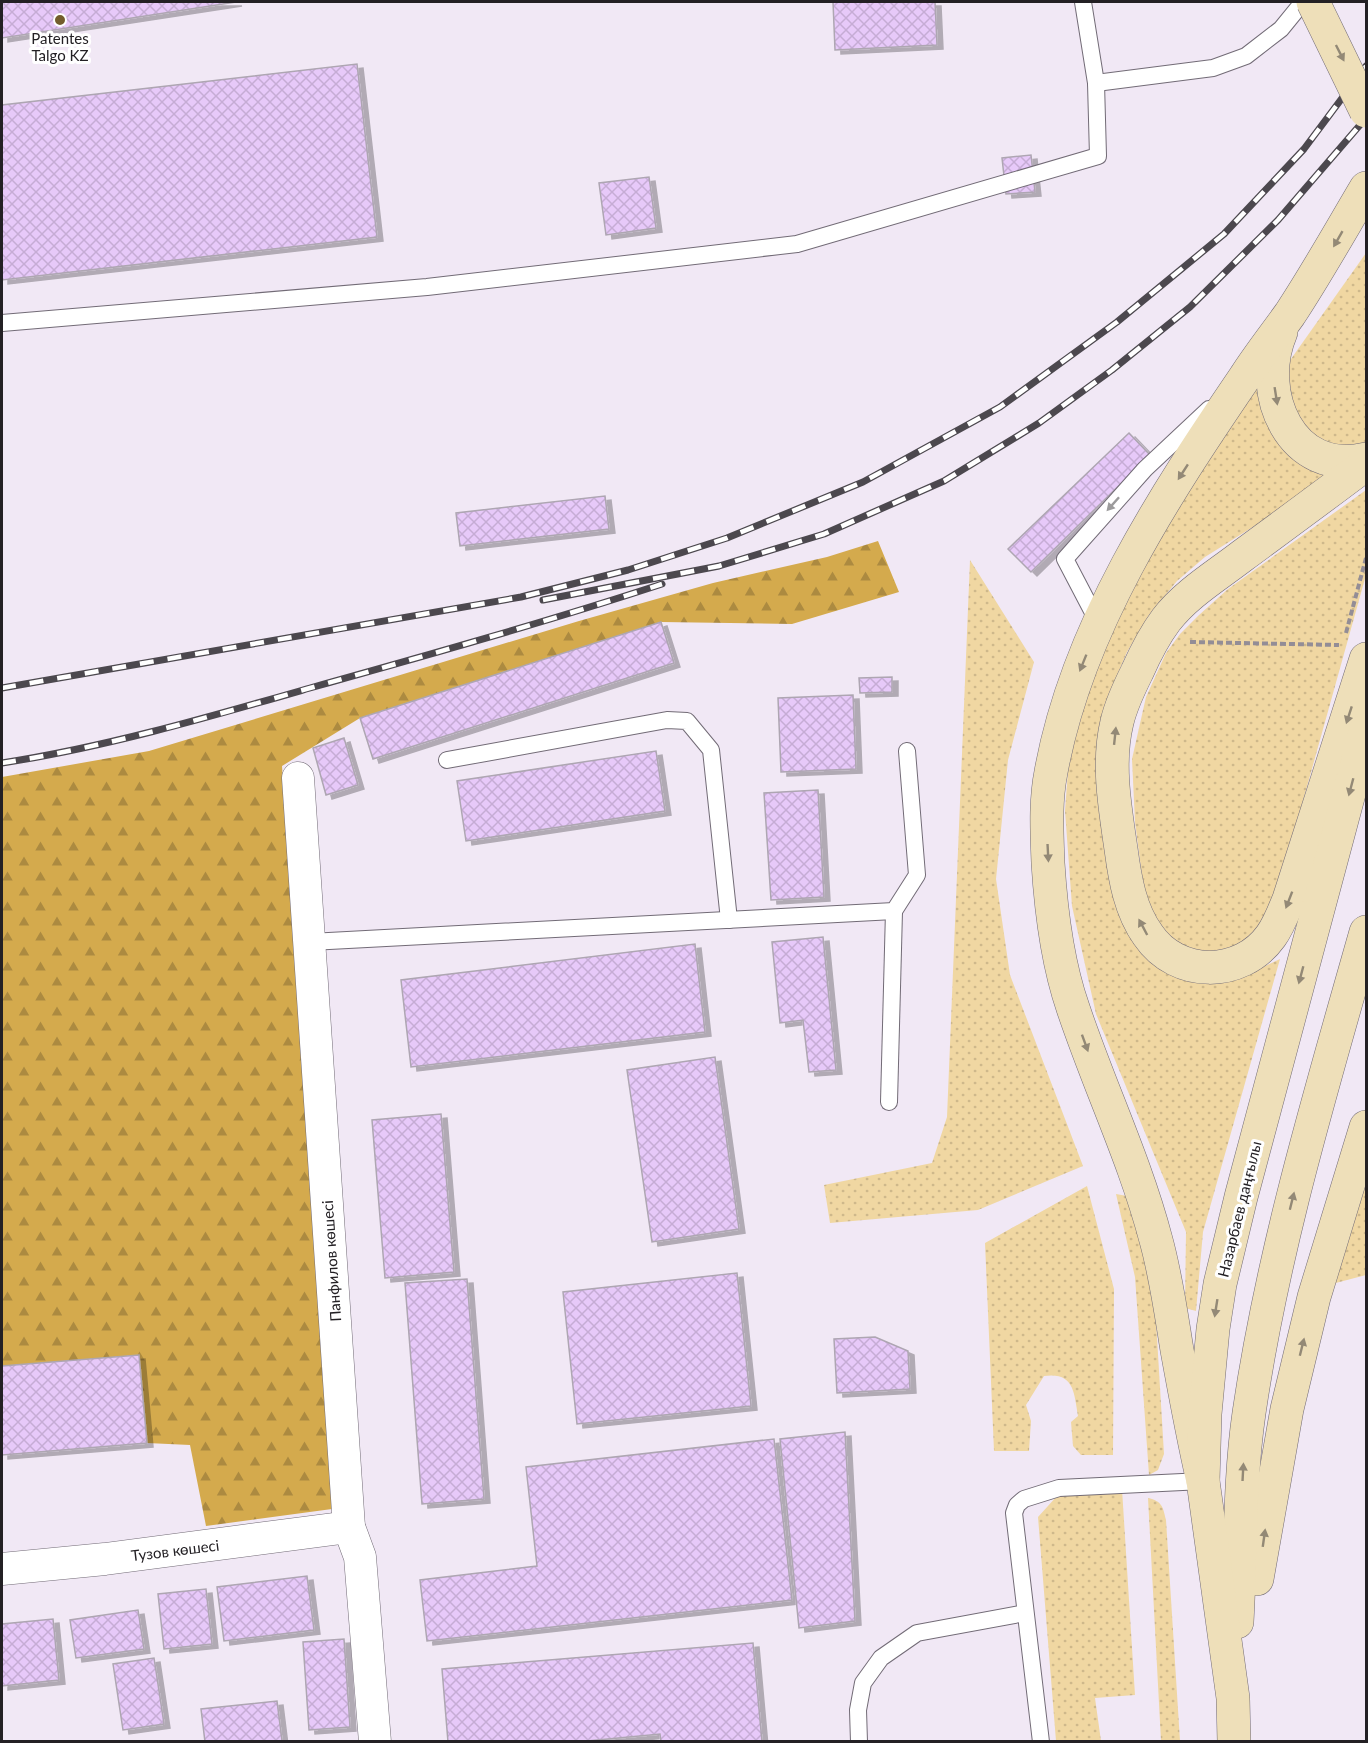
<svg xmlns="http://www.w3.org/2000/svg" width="1368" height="1743" font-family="Lato,sans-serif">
  <defs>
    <pattern id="grass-dots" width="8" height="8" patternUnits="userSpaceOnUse" patternTransform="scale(1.5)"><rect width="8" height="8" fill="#f0d7a2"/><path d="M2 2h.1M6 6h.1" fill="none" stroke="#ceb88b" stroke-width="1.8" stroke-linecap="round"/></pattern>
    <pattern id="forest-firs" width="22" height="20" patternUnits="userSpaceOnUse" patternTransform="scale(1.5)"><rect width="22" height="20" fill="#d4aa4d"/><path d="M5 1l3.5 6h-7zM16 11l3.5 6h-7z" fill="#ac8a40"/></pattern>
    <pattern id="building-cross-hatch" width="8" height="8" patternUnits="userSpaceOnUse" patternTransform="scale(1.5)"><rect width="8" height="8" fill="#e7c9f9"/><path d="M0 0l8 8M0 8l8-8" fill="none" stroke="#c6acd5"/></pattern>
    <filter id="shadow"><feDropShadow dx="6" dy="4" stdDeviation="0" flood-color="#0004"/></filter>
  </defs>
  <rect width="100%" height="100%" fill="#f1e8f5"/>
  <g fill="url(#grass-dots)">
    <polygon points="1366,253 1366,447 1350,449 1315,439 1295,413 1286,366"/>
    <polygon points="1262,377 1339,473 1205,557 1177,581 1149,615 1127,652 1116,678 1118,906 1228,980 1261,968 1280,959 1203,1232 1196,1311 1185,1308 1186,1232 1096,1014 1072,906 1065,811 1069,757 1093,665 1167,519"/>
    <polygon points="1366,490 1366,575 1272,912 1238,950 1189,954 1157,926 1143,884 1135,822 1132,759 1146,697 1166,653 1180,634 1199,615 1228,589"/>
    <polygon points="970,560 1034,662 1008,760 996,879 1010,975 1083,1166 978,1210 830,1223 824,1185 932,1163 947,1117"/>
    <polygon points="1366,1166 1366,1275 1332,1284"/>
    <path d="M1087,1186L1114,1289L1113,1455H1081L1073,1446L1071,1422L1078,1416C1074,1392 1074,1372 1044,1376L1026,1405L1031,1421L1029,1451H994L985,1243Z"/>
    <polygon points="1116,1194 1127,1196 1153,1271 1164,1454 1158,1470 1149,1475 1135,1277"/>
    <polygon points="1122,1489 1135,1695 1095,1698 1101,1741 1056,1741 1038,1517 1057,1496"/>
    <path d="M1148,1498C1162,1501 1163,1507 1166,1520L1180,1741H1161Z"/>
  </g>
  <polygon fill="url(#forest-firs)" points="878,541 899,592 792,624 661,622 360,718 282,766 332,1509 206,1526 190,1445 147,1443 139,1355 2,1366 2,777 149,751 579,621 713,583 827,557"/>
  <g fill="url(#building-cross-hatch)" stroke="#aea6b2" stroke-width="1.5" filter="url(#shadow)">
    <polygon points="2,2 236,2 2,38"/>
    <polygon points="833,2 935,2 937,45 835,50"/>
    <polygon points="357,64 377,237 2,280 2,105"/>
    <polygon points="1031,155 1035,192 1006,194 1002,158"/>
    <polygon points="649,177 656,228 606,235 599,183"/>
    <polygon points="1129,433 1150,455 1031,572 1008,549"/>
    <polygon points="605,496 609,529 460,546 456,513"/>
    <polygon points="661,622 674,663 373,759 360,718"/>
    <polygon points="892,677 892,692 860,693 859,678"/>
    <polygon points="853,695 856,769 781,772 778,698"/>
    <polygon points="344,738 358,785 326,795 313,748"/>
    <polygon points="656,751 665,811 466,841 457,781"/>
    <polygon points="818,790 824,897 771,900 764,793"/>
    <polygon points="823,937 836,1070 809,1072 803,1020 780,1023 772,942"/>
    <polygon points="695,944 705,1032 411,1067 401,980"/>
    <polygon points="715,1057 739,1229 652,1242 627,1070"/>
    <polygon points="441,1114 454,1272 385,1278 372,1120"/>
    <polygon points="737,1273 751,1406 577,1424 563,1292"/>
    <polygon points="467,1279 484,1499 422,1504 405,1283"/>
    <polygon points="875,1337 908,1351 910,1389 837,1393 834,1339"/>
    <polygon points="139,1355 147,1443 2,1455 2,1366"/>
    <polygon points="845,1432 855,1621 799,1628 780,1439"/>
    <polygon points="774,1439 792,1600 427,1641 420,1580 537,1566 526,1467"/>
    <polygon points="307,1576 314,1630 224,1641 217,1587"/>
    <polygon points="206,1589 212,1644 164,1649 158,1594"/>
    <polygon points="138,1610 144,1649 76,1658 70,1620"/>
    <polygon points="53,1619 59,1680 2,1686 2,1624"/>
    <polygon points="344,1639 350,1727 309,1730 303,1642"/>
    <polygon points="753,1643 762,1742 661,1742 660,1734 576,1742 448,1742 442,1669"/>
    <polygon points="154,1658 164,1724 123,1730 113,1664"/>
    <polygon points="277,1701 282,1741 205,1742 201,1709"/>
  </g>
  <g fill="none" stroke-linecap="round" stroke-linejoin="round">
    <defs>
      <g id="lane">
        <polyline points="1096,83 1213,68 1246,56 1281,29 1303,2"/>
        <polyline points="2,323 427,287 797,244 1098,156 1096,83 1083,2"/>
        <polyline points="1099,624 1065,559 1145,469 1209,409"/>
        <polyline points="447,760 667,720 687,721 711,750 729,920"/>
        <polyline points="310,942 894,911 917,875 907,751"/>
        <polyline points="889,1102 894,911"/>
        <polyline points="859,1742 858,1710 863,1683 881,1658 917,1633 1025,1613"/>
        <polyline points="1041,1742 1014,1513 1017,1505 1024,1499 1059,1488 1203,1481"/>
      </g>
      <g id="street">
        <polyline points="298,778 349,1527 360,1557 375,1742"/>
        <polyline points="2,1569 105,1559 349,1527"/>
      </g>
      <g id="secondary">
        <path d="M1281,332C1255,393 1291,477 1366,459"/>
        <path d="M1366,464C1325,495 1284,525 1242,556C1216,576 1186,594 1166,620C1154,636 1145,654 1137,672C1129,688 1121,705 1117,722C1107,763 1115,808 1121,849C1125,879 1130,910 1148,935C1177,978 1241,978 1271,936C1279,925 1284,911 1289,899L1366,659"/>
        <path d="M1203,1481C1193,1438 1185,1394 1177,1350C1171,1313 1166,1276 1156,1240C1135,1160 1099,1086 1073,1008C1057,962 1051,911 1048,863C1047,833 1045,802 1051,772C1077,628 1164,496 1245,377C1259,355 1275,335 1290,314C1317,273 1341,230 1366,188"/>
        <polyline points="1257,1579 1287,1409 1314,1297 1366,1127"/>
        <path d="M1237,1622C1241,1552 1239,1482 1249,1413C1273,1249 1321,1091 1366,932"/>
        <polyline points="1234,1742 1233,1698 1203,1481 1205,1414 1213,1329 1220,1284 1241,1197 1366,730"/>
      </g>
    </defs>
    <use href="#lane" stroke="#726b76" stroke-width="18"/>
    <use href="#street" stroke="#726b76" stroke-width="33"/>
    <use href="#secondary" stroke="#726b76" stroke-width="34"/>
    <g stroke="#938d96" stroke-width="4" stroke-dasharray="6 3" stroke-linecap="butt">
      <polyline points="1346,633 1366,558"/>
      <polyline points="1190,642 1339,645"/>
    </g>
    <use href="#lane" stroke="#fff" stroke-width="16"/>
    <use href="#street" stroke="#fff" stroke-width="32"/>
    <use href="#secondary" stroke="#eedfb9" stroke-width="33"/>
    <defs>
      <g id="rail">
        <polyline points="543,600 719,566 824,534 944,481 1039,423 1112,370 1190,307 1278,220 1366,118"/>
        <polyline points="2,688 521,597 628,570 727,538 863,482 1000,407 1117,322 1224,234 1304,149 1366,66"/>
        <path d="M2,763C106,747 209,717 310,688C428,655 546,622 662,584"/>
      </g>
    </defs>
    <use href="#rail" stroke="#4c484e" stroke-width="7"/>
    <use href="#rail" stroke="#fff" stroke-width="4.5" stroke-dasharray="14" stroke-linecap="butt"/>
    <defs>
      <polyline id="secondary-bridge" points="1313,2 1366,111"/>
    </defs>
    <use href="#secondary-bridge" stroke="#726b76" stroke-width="34" stroke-linecap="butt"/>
    <use href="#secondary-bridge" stroke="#eedfb9" stroke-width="33"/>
  </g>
  <defs><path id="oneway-solid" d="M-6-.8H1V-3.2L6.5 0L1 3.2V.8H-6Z" transform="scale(1.5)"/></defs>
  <g fill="#938976">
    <use href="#oneway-solid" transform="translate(1340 53) rotate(63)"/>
    <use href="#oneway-solid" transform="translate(1338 239) rotate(120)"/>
    <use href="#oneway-solid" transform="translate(1276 396) rotate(81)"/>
    <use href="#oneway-solid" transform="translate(1183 472) rotate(123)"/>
    <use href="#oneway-solid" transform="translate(1083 663) rotate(112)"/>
    <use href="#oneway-solid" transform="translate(1349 715) rotate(108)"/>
    <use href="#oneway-solid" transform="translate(1115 736) rotate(-84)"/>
    <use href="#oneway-solid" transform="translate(1351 787) rotate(105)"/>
    <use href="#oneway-solid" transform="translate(1048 853) rotate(87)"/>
    <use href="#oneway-solid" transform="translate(1289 900) rotate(111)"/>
    <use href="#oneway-solid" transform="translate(1143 927) rotate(-118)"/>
    <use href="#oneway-solid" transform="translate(1301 975) rotate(105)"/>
    <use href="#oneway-solid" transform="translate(1085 1043) rotate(70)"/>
    <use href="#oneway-solid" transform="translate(1292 1201) rotate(-76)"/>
    <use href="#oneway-solid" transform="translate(1216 1308) rotate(99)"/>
    <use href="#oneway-solid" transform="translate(1302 1347) rotate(-76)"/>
    <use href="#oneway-solid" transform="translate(1243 1472) rotate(-87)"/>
    <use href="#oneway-solid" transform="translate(1264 1538) rotate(-82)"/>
  </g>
  <use fill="#9c9b9c" href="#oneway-solid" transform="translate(1113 504) rotate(132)"/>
  <circle fill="#735d2d" stroke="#fff" stroke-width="2" cx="60" cy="20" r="6"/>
  <g text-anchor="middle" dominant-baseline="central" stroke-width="6" stroke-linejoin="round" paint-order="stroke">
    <g font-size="15" fill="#232024" stroke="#fff">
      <text x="60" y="38">Patentes<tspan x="60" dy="17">Talgo KZ</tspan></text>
    </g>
    <g font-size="15" fill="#232024" stroke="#fff">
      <text transform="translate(1239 1209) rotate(-76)">Назарбаев даңғылы</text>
      <text transform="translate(331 1261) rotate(-94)">Панфилов көшесі</text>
      <text transform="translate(175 1550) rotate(-7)">Тузов көшесі</text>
    </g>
  </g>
  <rect width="1368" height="1743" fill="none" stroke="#232024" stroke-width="6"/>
</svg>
